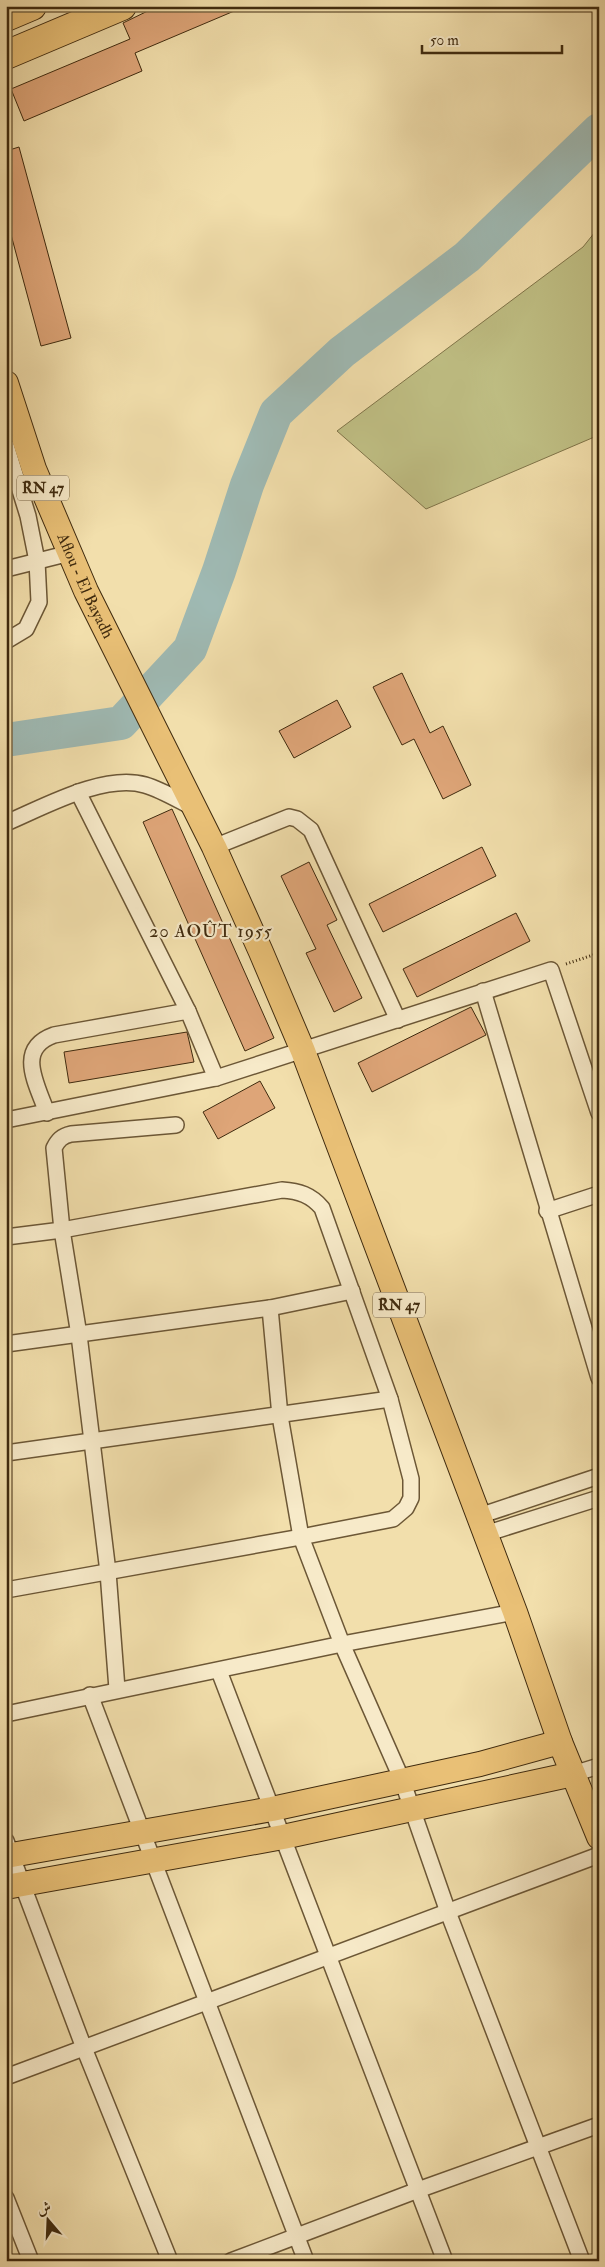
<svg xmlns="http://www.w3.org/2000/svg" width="605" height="2267" font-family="'IM FELL Double Pica',Amiri,serif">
  <rect width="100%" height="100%" fill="#f2dfac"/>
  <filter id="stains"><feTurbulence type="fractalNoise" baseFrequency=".004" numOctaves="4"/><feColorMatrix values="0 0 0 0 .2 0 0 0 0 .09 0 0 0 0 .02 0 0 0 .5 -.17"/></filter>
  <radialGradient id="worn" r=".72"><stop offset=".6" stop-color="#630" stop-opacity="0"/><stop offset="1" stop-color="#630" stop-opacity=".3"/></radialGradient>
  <polygon fill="#c0c085" stroke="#80754a" points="599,227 599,435 426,509 337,431 583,247"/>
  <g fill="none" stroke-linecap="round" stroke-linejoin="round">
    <polyline stroke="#9fbab4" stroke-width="34" points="6,740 121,723 190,649 219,571 247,485 276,413 342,352 467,257 599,130"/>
  </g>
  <g fill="#dea578" stroke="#3f2a0e">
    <polygon points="158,6 246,6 135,53 142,71 24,121 11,89 130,39 123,23"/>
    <polygon points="19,147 71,338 41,346 6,216 6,151"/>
    <polygon points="402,673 430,733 443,726 471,785 443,799 414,739 402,745 373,687"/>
    <polygon points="337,700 351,727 294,758 279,731"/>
    <polygon points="172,809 274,1038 245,1051 143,822"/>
    <polygon points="482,847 496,876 383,932 369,904"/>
    <polygon points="309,862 337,920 327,925 362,998 334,1012 306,953 316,949 281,876"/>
    <polygon points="516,913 530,941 417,997 403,969"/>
    <polygon points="471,1007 486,1035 372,1092 358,1063"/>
    <polygon points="187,1032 194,1062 69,1083 64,1052"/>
    <polygon points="260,1081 275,1108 218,1139 203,1112"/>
  </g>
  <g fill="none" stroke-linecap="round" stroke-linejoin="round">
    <defs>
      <g id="street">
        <polyline points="6,445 28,516 37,561 39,602 26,629 6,641"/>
        <polyline points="6,569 70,553"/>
        <polyline points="78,792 188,1011 216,1078"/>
        <path d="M6,823C44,807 104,773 145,785C162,790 178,800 194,808"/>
        <polyline points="214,847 289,817 297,819 311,830 398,1020"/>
        <polyline points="483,991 599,1378"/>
        <path d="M47,1113C37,1084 15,1049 54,1035L188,1011"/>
        <polyline points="6,1120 216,1078 551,970 599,1113"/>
        <polyline points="547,1211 599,1194"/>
        <path d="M6,1237L62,1230L282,1190C299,1191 311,1195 322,1208L390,1399L411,1479V1498L406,1508L393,1519L301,1537L6,1590"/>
        <polyline points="270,1308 280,1416 301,1537 342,1644 402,1780 448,1912 582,2261"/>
        <polyline points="6,1344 270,1308 352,1291"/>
        <polyline points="6,1453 390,1399"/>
        <polyline points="479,1516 599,1476"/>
        <polyline points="485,1534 599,1498"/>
        <polyline points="219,1671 445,2261"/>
        <path d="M117,1689L108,1572L79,1335L62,1230L54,1148C58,1140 62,1136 71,1134L176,1125"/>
        <polyline points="90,1695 306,2261"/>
        <polyline points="6,1714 342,1644 515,1612"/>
        <polyline points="573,1774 599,1766"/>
        <polyline points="6,1841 84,2048 170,2261"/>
        <polyline points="6,2077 599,1855"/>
        <polyline points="6,2198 31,2261"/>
        <polyline points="231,2261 418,2190 599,2125"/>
      </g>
      <g id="primary">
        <path id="s1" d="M6,383L34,469L86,591L214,847L261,952L303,1051L515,1612L560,1742L599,1837"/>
        <polyline points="6,1856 272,1809 480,1764 560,1742"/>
        <polyline points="6,1887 283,1837 573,1774"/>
      </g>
      <g id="highway">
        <polyline points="6,17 32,6"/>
        <polyline points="6,55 122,6"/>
      </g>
    </defs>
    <use href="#street" stroke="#6c5736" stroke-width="18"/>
    <use href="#primary" stroke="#3f2a0e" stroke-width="26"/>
    <use href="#highway" stroke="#3f2a0e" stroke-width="30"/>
    <polyline stroke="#3f2a0e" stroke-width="3" stroke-dasharray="1 2.5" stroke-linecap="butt" points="566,964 599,953"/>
    <use href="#street" stroke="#f7eac9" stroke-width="15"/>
    <use href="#primary" stroke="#e9c076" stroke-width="24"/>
    <use href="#highway" stroke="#e9c076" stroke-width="28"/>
  </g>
  <g text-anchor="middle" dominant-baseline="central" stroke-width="4.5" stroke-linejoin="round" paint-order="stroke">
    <g fill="#f7eac9" stroke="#766446" stroke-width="1">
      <rect x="17" y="475.5" width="52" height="25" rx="4"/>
      <rect x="373" y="1292.5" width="52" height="25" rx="4"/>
    </g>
    <g font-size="15" font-weight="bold" fill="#3f2a0e">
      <text x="43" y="488">RN 47</text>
      <text x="399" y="1305">RN 47</text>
    </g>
    <g font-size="16" fill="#3f2a0e" stroke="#f7eac9">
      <text stroke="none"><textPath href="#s1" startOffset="218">Aflou - El Bayadh</textPath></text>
    </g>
    <g font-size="18" letter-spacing="1" fill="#3f2a0e" stroke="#f7eac9">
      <text x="211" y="931">20 AOÛT 1955</text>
    </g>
  </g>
  <rect width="605" height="2267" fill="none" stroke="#f2dfac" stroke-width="25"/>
  <rect x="8" y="8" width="590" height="2252" fill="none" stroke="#3f2a0e" stroke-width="2.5"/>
  <rect x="12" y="12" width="580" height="2242" fill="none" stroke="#3f2a0e"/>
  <g transform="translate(48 2220) rotate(341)" stroke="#f7eac9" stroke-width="4" paint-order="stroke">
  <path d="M0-4L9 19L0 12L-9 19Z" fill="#3f2a0e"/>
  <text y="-8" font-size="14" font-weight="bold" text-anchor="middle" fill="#3f2a0e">ش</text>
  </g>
  <path d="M422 45v8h140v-8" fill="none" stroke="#3f2a0e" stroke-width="2.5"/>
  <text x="430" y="45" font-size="15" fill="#3f2a0e" stroke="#f7eac9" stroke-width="4" paint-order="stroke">50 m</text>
  <rect width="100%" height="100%" filter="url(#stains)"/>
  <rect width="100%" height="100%" fill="url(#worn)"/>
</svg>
